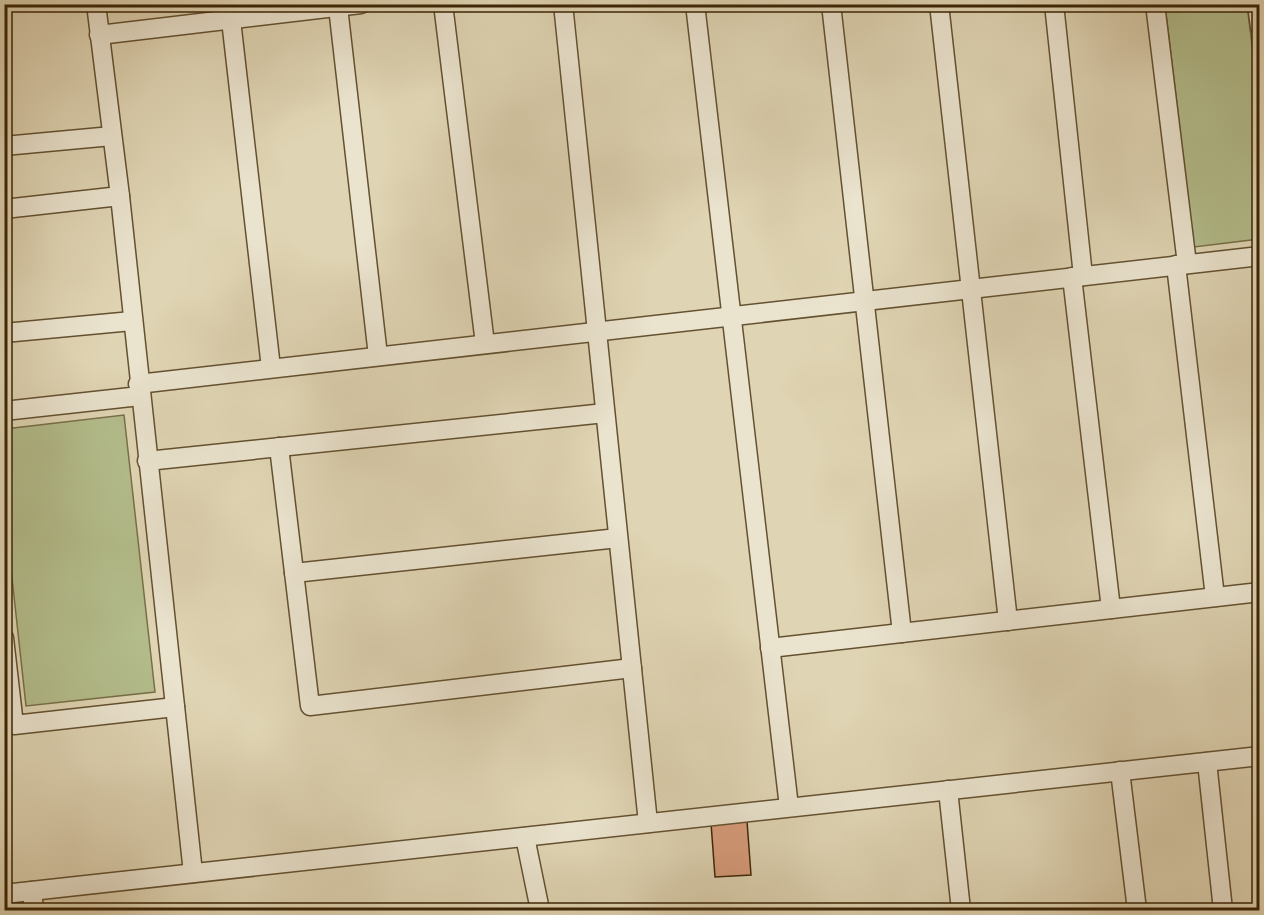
<svg xmlns="http://www.w3.org/2000/svg" width="1264" height="915" font-family="'EB Garamond',serif">
  <rect width="100%" height="100%" fill="#dfd4b3"/>
  <filter id="stains"><feTurbulence type="fractalNoise" baseFrequency=".00333" numOctaves="4"/><feColorMatrix values="0 0 0 0 .2 0 0 0 0 .09 0 0 0 0 .02 0 0 0 .5 -.17"/></filter>
  <radialGradient id="worn" r=".72"><stop offset=".6" stop-color="#630" stop-opacity="0"/><stop offset="1" stop-color="#630" stop-opacity=".3"/></radialGradient>
  <g fill="#b3bc8b" stroke="#777048" stroke-width="1.5">
    <polygon points="1165,5 1247,5 1260,108 1259,239 1194,247"/>
    <polygon points="124,415 155,692 26,706 5,514 5,429"/>
  </g>
  <polygon fill="#d89c7b" stroke="#3b2505" stroke-width="1.5" points="747,821 751,875 715,877 711,823"/>
  <g fill="none" stroke-linecap="round" stroke-linejoin="round">
    <defs>
      <g id="minor">
        <polyline points="96,4 120,196 193,873"/>
        <polyline points="443,4 485,344"/>
        <polyline points="563,4 648,823"/>
        <polyline points="695,4 789,807"/>
        <polyline points="831,4 902,633"/>
        <polyline points="939,4 1008,621"/>
        <polyline points="1054,4 1083,276"/>
        <polyline points="1155,4 1187,264"/>
        <polyline points="1257,4 1260,27"/>
        <polyline points="338,7 378,356"/>
        <polyline points="231,20 271,368"/>
        <polyline points="99,35 361,4"/>
        <polyline points="4,146 112,136"/>
        <polyline points="4,209 120,196"/>
        <polyline points="1176,265 1215,597"/>
        <polyline points="1072,277 1111,609"/>
        <polyline points="4,333 132,321"/>
        <polyline points="138,384 1260,256"/>
        <polyline points="4,411 140,396"/>
        <polyline points="279,447 310,706 632,668"/>
        <polyline points="147,461 605,413"/>
        <polyline points="294,573 618,538"/>
        <polyline points="4,638 14,725 175,707"/>
        <polyline points="770,648 1260,592"/>
        <polyline points="1207,762 1223,910"/>
        <polyline points="1120,771 1137,910"/>
        <polyline points="948,790 961,910"/>
        <polyline points="525,837 540,910"/>
        <polyline points="32,891 34,910"/>
        <polyline points="4,894 1260,756"/>
      </g>
    </defs>
    <use href="#minor" stroke="#645130" stroke-width="21"/>
    <use href="#minor" stroke="#eae3ce" stroke-width="18"/>
  </g>
  <rect width="1264" height="915" fill="none" stroke="#dfd4b3" stroke-width="24"/>
  <rect x="6" y="6" width="1252" height="903" fill="none" stroke="#3b2505" stroke-width="3"/>
  <rect x="12" y="12" width="1240" height="891" fill="none" stroke="#3b2505" stroke-width="1.5"/>
  <rect width="100%" height="100%" filter="url(#stains)"/>
  <rect width="100%" height="100%" fill="url(#worn)"/>
</svg>
